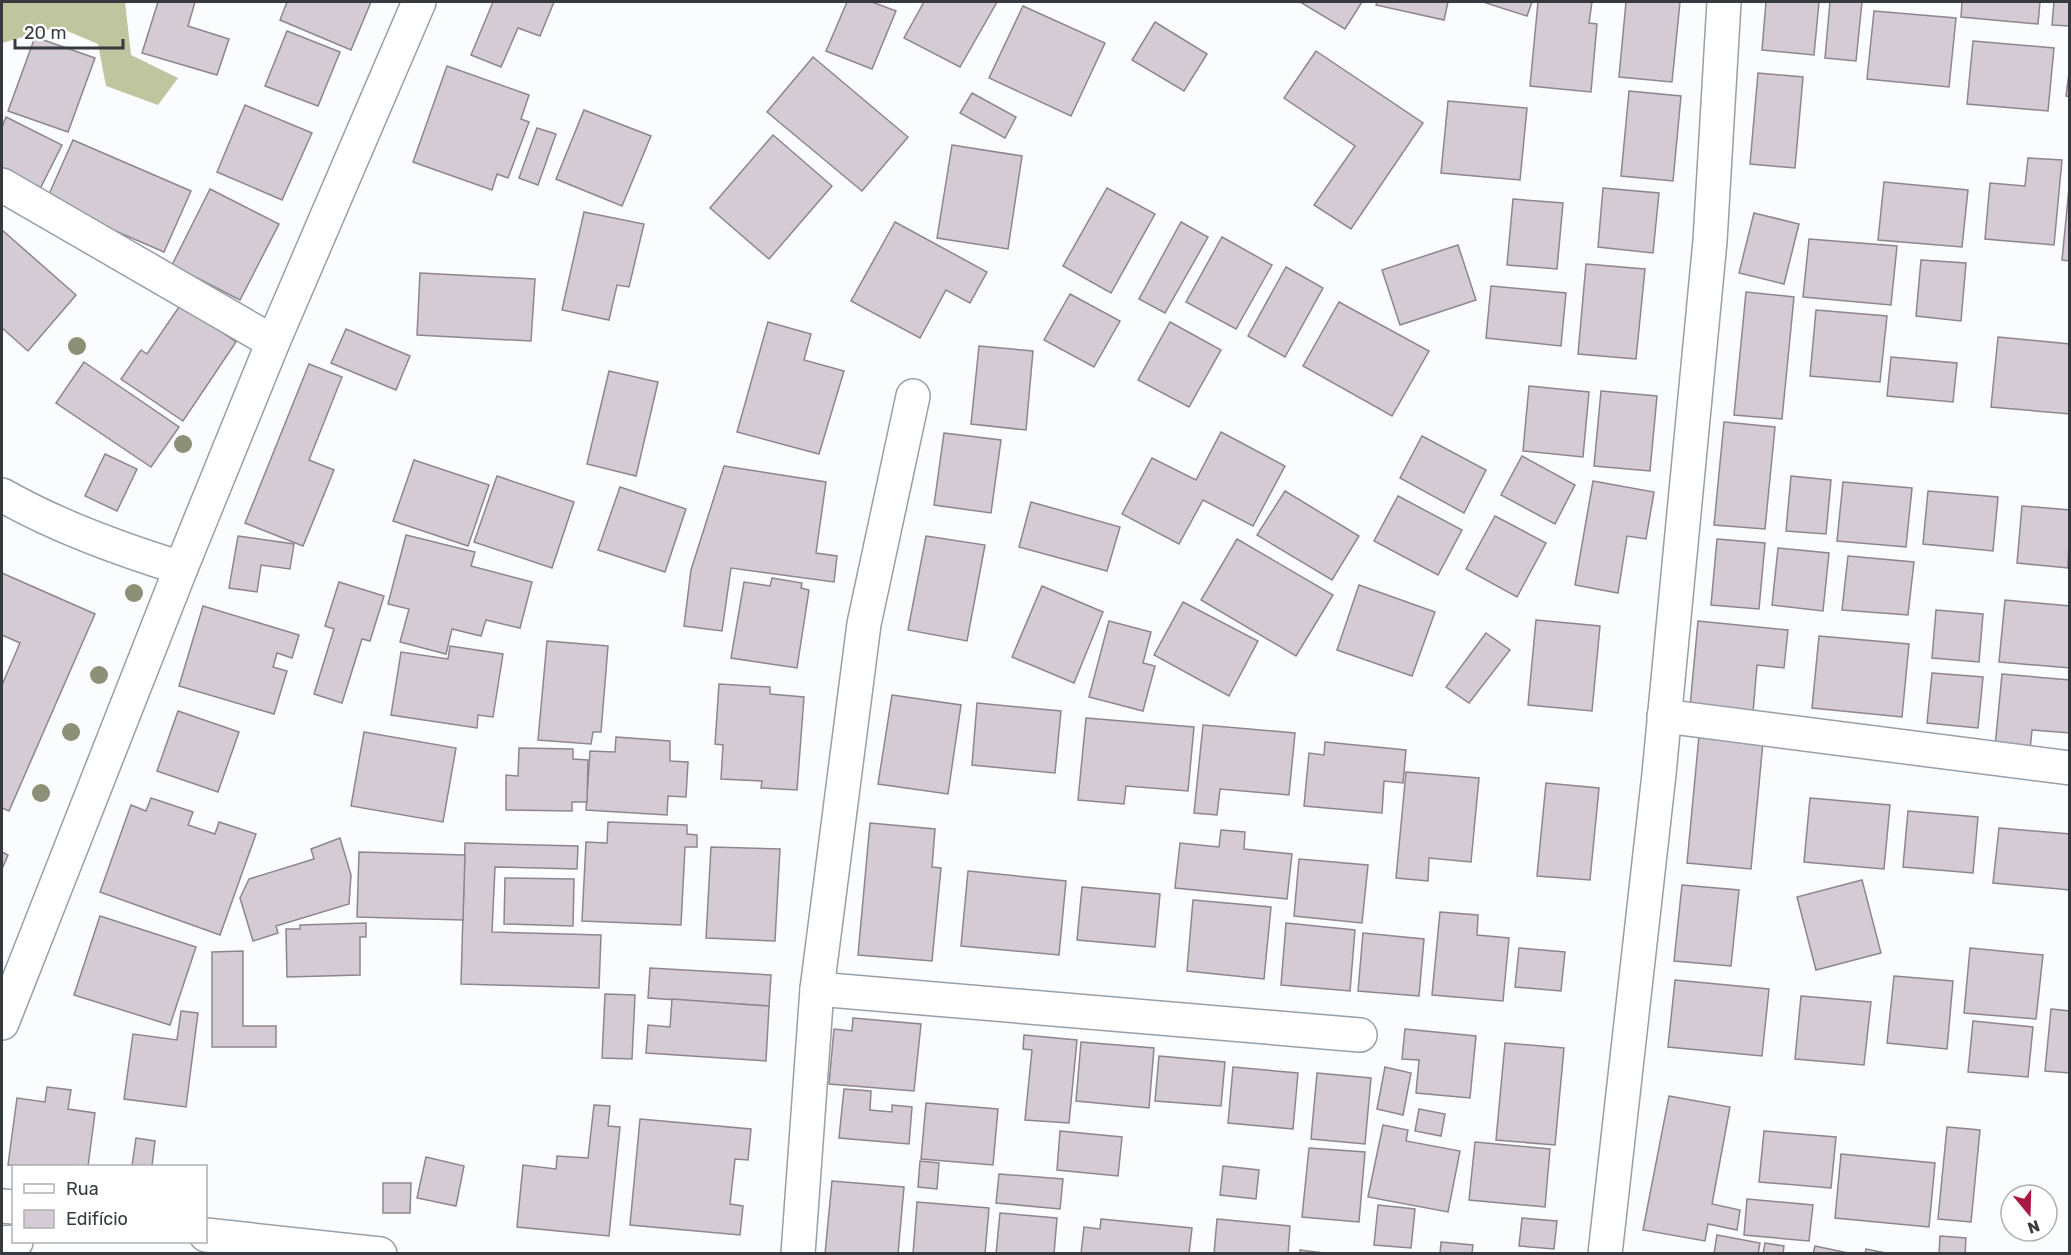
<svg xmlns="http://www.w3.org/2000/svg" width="2071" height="1255" font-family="Rubik,sans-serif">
  <rect width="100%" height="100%" fill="#fafcfe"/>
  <polygon fill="#bfc69f" points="2,2 125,2 131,55 178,78 158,105 106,86 98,44 58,27 2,43"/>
  <g fill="#d4cbd5" stroke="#8e868f" stroke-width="1.5">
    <polygon points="158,2 195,2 188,26 229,39 217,75 142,53"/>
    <polygon points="287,2 371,2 351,50 280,20"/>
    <polygon points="493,2 554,2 540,36 518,28 501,67 471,55"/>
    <polygon points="847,2 872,2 896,11 872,69 826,51"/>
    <polygon points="924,2 997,2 960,67 904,38"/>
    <polygon points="1300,2 1362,2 1345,29"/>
    <polygon points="1377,2 1448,2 1444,20 1376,5"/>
    <polygon points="1483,2 1532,2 1527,16"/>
    <polygon points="1538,2 1592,2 1589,23 1597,24 1591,92 1530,86"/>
    <polygon points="1626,2 1680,2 1672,82 1619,77"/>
    <polygon points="1766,2 1819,2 1814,55 1762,50"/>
    <polygon points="1830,2 1862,2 1856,61 1825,58"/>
    <polygon points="1962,2 2040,2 2038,24 1961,17"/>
    <polygon points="2054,2 2070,2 2070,26 2052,25"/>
    <polygon points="1023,6 1105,43 1071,116 989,78"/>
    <polygon points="1874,11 1956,18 1949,87 1867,79"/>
    <polygon points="1155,22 1207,54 1184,91 1132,60"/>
    <polygon points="287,31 340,52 318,106 265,86"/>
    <polygon points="35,37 95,58 68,132 8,111"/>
    <polygon points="1973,41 2054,48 2048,111 1967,104"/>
    <polygon points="1316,51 1423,123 1351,229 1314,205 1355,146 1284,98"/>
    <polygon points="813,57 908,137 862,191 767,112"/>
    <polygon points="447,66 529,95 521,119 529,122 508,178 497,174 492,190 413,162"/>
    <polygon points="2070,66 2070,97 2066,96"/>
    <polygon points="1758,73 1803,77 1795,168 1750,164"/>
    <polygon points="1629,91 1681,96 1673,181 1621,176"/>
    <polygon points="972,93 1016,117 1005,138 960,113"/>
    <polygon points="1448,101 1527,108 1520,180 1441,173"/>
    <polygon points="245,105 312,133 282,200 217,172"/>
    <polygon points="584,110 651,136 622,206 556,179"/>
    <polygon points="6,117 62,145 38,193 2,174 2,127"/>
    <polygon points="537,128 556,134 538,185 519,178"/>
    <polygon points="773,135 832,186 769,259 710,208"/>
    <polygon points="73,140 191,191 164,252 46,201"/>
    <polygon points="952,145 1022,156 1008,249 937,238"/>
    <polygon points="2028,158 2062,160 2054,245 1985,239 1990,183 2025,186"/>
    <polygon points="1884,182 1968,190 1962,247 1878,240"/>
    <polygon points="1107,188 1155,214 1111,293 1063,266"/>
    <polygon points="1603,188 1659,193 1653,253 1598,247"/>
    <polygon points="2069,188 2070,188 2070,261 2062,260"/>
    <polygon points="210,189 279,224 240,300 172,265"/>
    <polygon points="1513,199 1563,203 1557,269 1507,265"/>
    <polygon points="584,212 644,224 629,287 617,285 609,320 562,310"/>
    <polygon points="1754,213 1799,224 1784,284 1739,273"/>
    <polygon points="895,222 987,272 970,303 946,290 920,338 851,301"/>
    <polygon points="1181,222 1208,237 1165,313 1139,299"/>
    <polygon points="2,230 76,295 28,351 2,328"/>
    <polygon points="1222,237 1272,265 1236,329 1186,302"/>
    <polygon points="1809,239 1897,246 1891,305 1803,297"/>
    <polygon points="1458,245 1476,300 1400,325 1382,270"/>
    <polygon points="1921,260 1966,263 1961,321 1916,316"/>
    <polygon points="1586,264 1645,269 1636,359 1578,354"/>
    <polygon points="1286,267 1323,288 1285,357 1248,336"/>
    <polygon points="420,273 535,279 531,341 417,335"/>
    <polygon points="1491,286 1566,293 1561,346 1486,338"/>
    <polygon points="1746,292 1794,297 1782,419 1734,415"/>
    <polygon points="1070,294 1120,321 1094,367 1044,340"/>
    <polygon points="1339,302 1429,351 1392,416 1303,366"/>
    <polygon points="181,304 236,342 183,421 121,379 141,350 147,354"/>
    <polygon points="1816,310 1887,316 1880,382 1810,376"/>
    <polygon points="768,322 811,334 804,360 844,371 819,454 737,432"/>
    <polygon points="1170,322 1221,350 1189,407 1138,380"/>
    <polygon points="346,329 410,356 396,390 331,363"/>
    <polygon points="1998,337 2070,344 2070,414 1991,407"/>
    <polygon points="979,346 1033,351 1026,430 971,424"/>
    <polygon points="1891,357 1957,363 1953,402 1887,396"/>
    <polygon points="84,362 179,427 151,467 56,403"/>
    <polygon points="309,364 342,377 309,460 334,470 303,546 245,523"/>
    <polygon points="609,371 658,382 636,476 587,464"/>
    <polygon points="1529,386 1589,392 1583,457 1523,451"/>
    <polygon points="1601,391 1657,396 1650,471 1594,466"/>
    <polygon points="1724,422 1775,427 1765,529 1714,525"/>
    <polygon points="1221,432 1285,466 1253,526 1203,500 1179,544 1122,514 1152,458 1196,480"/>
    <polygon points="944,433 1001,440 991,513 934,505"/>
    <polygon points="1422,436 1486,470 1464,513 1400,478"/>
    <polygon points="105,454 137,469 117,511 85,496"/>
    <polygon points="1522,456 1575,485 1555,524 1501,495"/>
    <polygon points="414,460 489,485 468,546 393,521"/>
    <polygon points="724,466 826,482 816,553 837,556 834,582 731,568 722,631 684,626 691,570"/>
    <polygon points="497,476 574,502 552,568 474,542"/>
    <polygon points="1791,476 1831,480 1826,534 1786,531"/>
    <polygon points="1593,481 1654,492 1646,539 1627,536 1618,593 1575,585"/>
    <polygon points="1843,482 1912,488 1906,547 1837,541"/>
    <polygon points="620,487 686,509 665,572 598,550"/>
    <polygon points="1285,491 1359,536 1332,580 1257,535"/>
    <polygon points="1928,491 1998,497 1993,551 1923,544"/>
    <polygon points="1398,496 1462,530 1438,575 1374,541"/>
    <polygon points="1031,502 1120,527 1107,571 1019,547"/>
    <polygon points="2022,506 2070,510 2068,568 2017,563"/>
    <polygon points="1495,516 1546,543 1517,597 1466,569"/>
    <polygon points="406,535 475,552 471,566 532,582 520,628 486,620 481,636 452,629 446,654 400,642 409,609 388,604"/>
    <polygon points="238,536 294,544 290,569 261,565 257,592 229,588"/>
    <polygon points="926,536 985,545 967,641 908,630"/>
    <polygon points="1237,539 1333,595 1296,656 1201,600"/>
    <polygon points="1717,539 1765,543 1759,609 1711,605"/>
    <polygon points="1778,548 1829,553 1823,611 1772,605"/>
    <polygon points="1848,556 1914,562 1908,615 1842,610"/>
    <polygon points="2,573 95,614 9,811 2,808 2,685 20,643 2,635"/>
    <polygon points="772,578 802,583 801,588 809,590 797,668 731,658 744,582 770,586"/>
    <polygon points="339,582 384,596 370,641 362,639 342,703 314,694 334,629 325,626"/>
    <polygon points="1359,585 1435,612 1412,676 1337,650"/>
    <polygon points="1042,586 1103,612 1074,683 1012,657"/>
    <polygon points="2005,600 2070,606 2070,668 1999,662"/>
    <polygon points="1183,602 1258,641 1229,696 1154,655"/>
    <polygon points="203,606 299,635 292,658 277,653 273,667 287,671 274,714 179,686"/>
    <polygon points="1936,610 1983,614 1979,662 1932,658"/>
    <polygon points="1536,620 1600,626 1592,711 1528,705"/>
    <polygon points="1109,621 1151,632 1143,663 1155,666 1143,711 1089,697"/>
    <polygon points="1698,621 1788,630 1784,668 1757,665 1753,713 1690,707"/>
    <polygon points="1486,633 1510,650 1469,703 1446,687"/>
    <polygon points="1819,636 1909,644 1902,717 1812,708"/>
    <polygon points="547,641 608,646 601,732 593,732 591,744 538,740"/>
    <polygon points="450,646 503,654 493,717 478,715 477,728 391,715 401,652 448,659"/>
    <polygon points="1932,673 1983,677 1978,728 1927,723"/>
    <polygon points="2002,674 2070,680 2070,733 2032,730 2030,750 1995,747"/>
    <polygon points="719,684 770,687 770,694 804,697 797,790 761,788 762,781 721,779 723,745 715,744"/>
    <polygon points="892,695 961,705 948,794 878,784"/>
    <polygon points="977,703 1061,711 1055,773 972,765"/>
    <polygon points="178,711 239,732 218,792 157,771"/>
    <polygon points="1086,718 1194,727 1188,791 1126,786 1124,804 1078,800"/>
    <polygon points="1203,725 1295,733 1289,795 1220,789 1217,815 1194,813"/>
    <polygon points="364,732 456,748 443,822 351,806"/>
    <polygon points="1699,736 1763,742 1751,869 1687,863"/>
    <polygon points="616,737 670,741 670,761 688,762 686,797 668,796 667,815 586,810 590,751 615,752"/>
    <polygon points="1325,742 1406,750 1403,783 1384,781 1382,813 1304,806 1309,753 1324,755"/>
    <polygon points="519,748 573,749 573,759 588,760 587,802 572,802 572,811 506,810 506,775 518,776"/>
    <polygon points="1406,772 1479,778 1471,862 1429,858 1428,881 1396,878"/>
    <polygon points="1546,783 1599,788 1590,880 1537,876"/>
    <polygon points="151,798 193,812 188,825 215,834 219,822 256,834 220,935 100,892 131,805 146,811"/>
    <polygon points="1810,798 1890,805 1884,869 1804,862"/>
    <polygon points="1908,811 1978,817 1973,873 1903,867"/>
    <polygon points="608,822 687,825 687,834 697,835 697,847 685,847 681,925 582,921 586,842 607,843"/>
    <polygon points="870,823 935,829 932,867 941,868 932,961 858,955"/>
    <polygon points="1999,828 2070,834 2070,890 1993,883"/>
    <polygon points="1221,830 1245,832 1244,849 1292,854 1287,899 1175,888 1180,843 1219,847"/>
    <polygon points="340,838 351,875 349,904 276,926 278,933 253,941 240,898 249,879 314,859 311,849"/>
    <polygon points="465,843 578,846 577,869 495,867 492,932 601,935 599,988 461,984"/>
    <polygon points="711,847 780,849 775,941 706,938"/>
    <polygon points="2,852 8,855 2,869"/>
    <polygon points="359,852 465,855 463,920 357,917"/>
    <polygon points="1299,859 1368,865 1362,923 1294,916"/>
    <polygon points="968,871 1066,881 1059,955 961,946"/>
    <polygon points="505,878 574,879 573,926 504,924"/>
    <polygon points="1862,880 1881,953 1816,970 1797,897"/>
    <polygon points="1682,885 1739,890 1731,966 1674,961"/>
    <polygon points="1082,887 1160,894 1155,947 1077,940"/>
    <polygon points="1193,900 1271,907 1264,979 1187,971"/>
    <polygon points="1440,912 1478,915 1477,935 1509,938 1503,1001 1432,995"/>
    <polygon points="100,916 196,947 170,1025 74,995"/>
    <polygon points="366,923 366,937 360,937 360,975 287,977 286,929 300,929 300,925"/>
    <polygon points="1286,923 1355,930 1350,991 1281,985"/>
    <polygon points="1363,933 1424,939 1419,996 1358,991"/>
    <polygon points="1519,948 1565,952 1561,991 1515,987"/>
    <polygon points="1970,948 2043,955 2036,1019 1964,1013"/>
    <polygon points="243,951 243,1026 276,1026 276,1047 212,1047 212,952"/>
    <polygon points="650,968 771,975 769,1006 648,998"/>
    <polygon points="1894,976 1953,981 1947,1049 1887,1043"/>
    <polygon points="1675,980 1769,989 1762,1056 1668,1047"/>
    <polygon points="605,994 635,995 632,1059 602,1058"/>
    <polygon points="1801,996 1871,1002 1864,1065 1795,1059"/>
    <polygon points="672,999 769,1006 766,1061 646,1053 648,1025 670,1027"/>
    <polygon points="2051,1009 2070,1011 2070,1073 2045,1071"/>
    <polygon points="181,1011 198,1013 186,1107 124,1099 133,1034 177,1040"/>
    <polygon points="853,1018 921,1024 914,1091 829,1084 834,1029 852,1031"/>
    <polygon points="1973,1021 2033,1027 2028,1077 1968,1072"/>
    <polygon points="1405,1029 1476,1036 1470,1098 1416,1093 1419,1060 1402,1059"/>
    <polygon points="1024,1035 1077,1040 1069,1123 1025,1120 1032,1050 1023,1049"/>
    <polygon points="1081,1042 1154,1048 1149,1108 1076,1101"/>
    <polygon points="1505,1043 1564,1048 1555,1145 1496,1140"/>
    <polygon points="1159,1056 1225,1062 1221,1106 1155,1101"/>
    <polygon points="1233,1067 1298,1073 1293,1129 1228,1123"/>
    <polygon points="1385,1067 1411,1073 1403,1115 1377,1109"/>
    <polygon points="1317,1073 1371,1078 1365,1144 1311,1139"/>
    <polygon points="47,1087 71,1090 68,1109 95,1113 88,1166 8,1165 17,1098 45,1102"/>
    <polygon points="844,1089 871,1091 870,1110 892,1112 892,1105 912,1107 909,1144 839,1138"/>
    <polygon points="1669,1096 1730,1107 1712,1204 1740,1210 1737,1230 1708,1224 1705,1241 1643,1230"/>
    <polygon points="926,1103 998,1109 993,1165 921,1159"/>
    <polygon points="594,1105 610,1106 608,1126 620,1127 609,1236 517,1227 523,1165 556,1169 557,1156 588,1158"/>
    <polygon points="1419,1109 1445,1114 1441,1136 1415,1131"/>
    <polygon points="640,1119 751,1129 748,1160 735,1159 730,1204 743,1206 740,1235 630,1225"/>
    <polygon points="1383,1125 1408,1130 1406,1141 1460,1151 1448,1212 1368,1197"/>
    <polygon points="1947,1127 1980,1130 1971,1222 1938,1219"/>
    <polygon points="1060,1131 1122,1137 1118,1176 1057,1170"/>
    <polygon points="1764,1131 1836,1137 1831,1188 1759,1182"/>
    <polygon points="136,1138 155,1141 152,1166 132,1166"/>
    <polygon points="1475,1142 1550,1149 1545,1207 1469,1200"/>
    <polygon points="1309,1148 1365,1152 1359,1222 1302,1217"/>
    <polygon points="1841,1154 1935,1163 1929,1227 1835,1218"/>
    <polygon points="426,1157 464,1166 456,1206 417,1198"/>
    <polygon points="920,1161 939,1163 937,1189 918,1187"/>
    <polygon points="1223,1166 1259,1170 1256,1199 1220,1195"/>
    <polygon points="999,1174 1063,1179 1060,1209 996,1203"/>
    <polygon points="832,1181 904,1187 898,1254 825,1254"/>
    <polygon points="383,1183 411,1183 410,1213 383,1213"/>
    <polygon points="1747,1199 1813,1205 1809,1241 1744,1235"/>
    <polygon points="917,1202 989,1208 985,1254 913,1254"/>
    <polygon points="1378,1205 1415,1209 1411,1248 1374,1245"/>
    <polygon points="1000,1213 1057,1218 1054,1254 996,1254"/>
    <polygon points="1522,1218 1557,1221 1554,1249 1519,1246"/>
    <polygon points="1101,1219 1192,1228 1189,1254 1081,1254 1084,1227 1100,1229"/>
    <polygon points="1217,1219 1290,1226 1288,1254 1214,1254"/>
    <polygon points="1717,1235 1760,1243 1758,1254 1714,1254"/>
    <polygon points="1940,1236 1966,1238 1965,1254 1939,1254"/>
    <polygon points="1441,1242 1473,1245 1472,1254 1440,1254"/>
    <polygon points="1765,1243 1784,1246 1783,1254 1763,1254"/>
    <polygon points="1815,1246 1853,1254 1813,1254"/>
    <polygon points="1866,1249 1891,1254 1865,1254"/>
    <polygon points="1300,1250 1332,1254 1300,1254"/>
  </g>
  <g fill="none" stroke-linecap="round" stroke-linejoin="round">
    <defs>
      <g id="minor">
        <polyline points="2,185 273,342"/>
        <path d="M2,495C58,527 119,549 181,568"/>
        <polyline points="1664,716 2070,768"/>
        <polyline points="817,989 1360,1035"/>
        <polyline points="2,1023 181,568 273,342 419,2"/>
        <polyline points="2,1206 14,1207"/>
        <polyline points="206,1235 380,1254"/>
        <polyline points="2,1243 16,1242"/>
        <polyline points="798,1254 817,989 864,624 913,396"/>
        <polyline points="1605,1254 1659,774 1710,241 1724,2"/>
      </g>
    </defs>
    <use href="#minor" stroke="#979fa7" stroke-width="36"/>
    <use href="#minor" stroke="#fff" stroke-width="33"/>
  </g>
  <g fill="#8c9076">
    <circle cx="77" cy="346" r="9"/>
    <circle cx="183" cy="444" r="9"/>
    <circle cx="134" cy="593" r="9"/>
    <circle cx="99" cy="675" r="9"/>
    <circle cx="71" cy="732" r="9"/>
    <circle cx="41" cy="793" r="9"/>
  </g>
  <rect width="2071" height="1255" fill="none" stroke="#36393d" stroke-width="6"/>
  <rect x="12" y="1165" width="195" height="78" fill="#ffffff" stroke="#afb0b1" stroke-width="1.5"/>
  <rect x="24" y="1184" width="30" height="9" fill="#ffffff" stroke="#afb0b1" stroke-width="1.5"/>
  <text x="66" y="1195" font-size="18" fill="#36393d">Rua</text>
  <rect x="24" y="1210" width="30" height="18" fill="#d4cbd5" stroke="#afb0b1" stroke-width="1.5"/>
  <text x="66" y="1225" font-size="18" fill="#36393d">Edifício</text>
  <g transform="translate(2029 1213) rotate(161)"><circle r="28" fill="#ffffff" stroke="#afb0b1" stroke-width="1.5"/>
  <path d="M0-4.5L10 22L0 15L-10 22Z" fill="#ac1843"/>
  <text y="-9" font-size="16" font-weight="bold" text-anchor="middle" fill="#36393d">N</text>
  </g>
  <path d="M15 39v9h108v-9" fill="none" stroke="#36393d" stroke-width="3"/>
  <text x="24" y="39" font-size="18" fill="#36393d" stroke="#ffffff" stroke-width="4.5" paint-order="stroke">20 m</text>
</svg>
